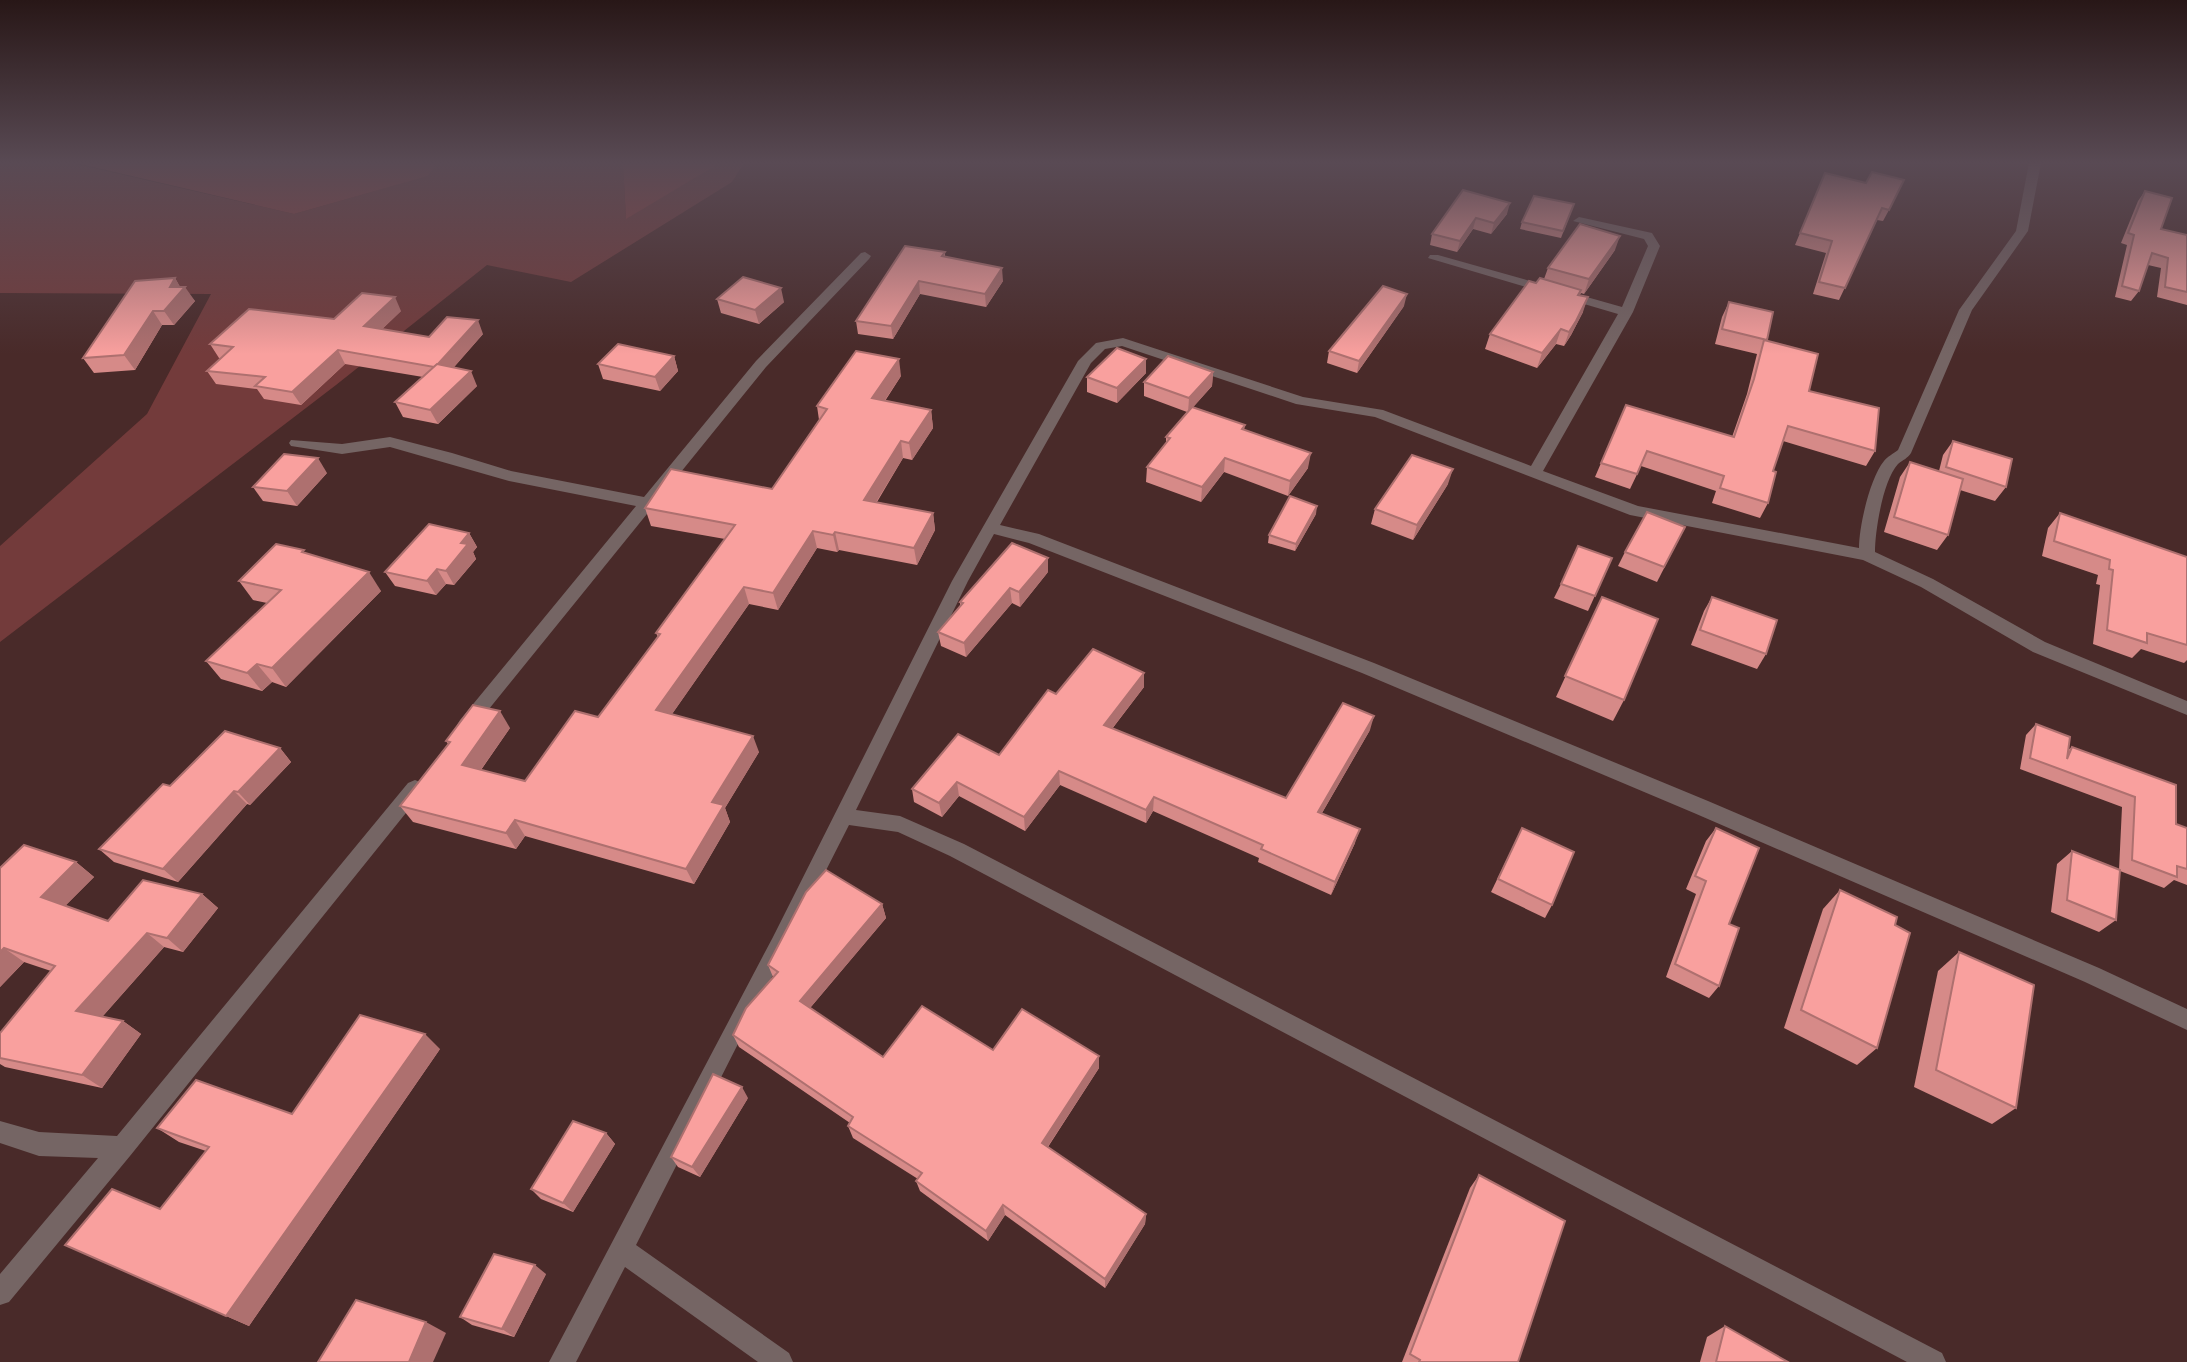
<svg xmlns="http://www.w3.org/2000/svg" width="2187" height="1362" font-family="Commissioner,sans-serif">
  <rect width="100%" height="100%" fill="#492a29"/>
  <polygon fill="#733b3b" points="0,163 76,164 294,214 427,176 437,163 623,163 626,218 720,163 744,163 732,182 571,282 487,265 336,385 0,642 0,546 147,414 211,294 0,293"/>
  <g fill="#8f4141">
    <polygon points="76,163 437,163 428,176 294,214"/>
    <polygon points="623,163 720,163 626,219"/>
  </g>
  <g fill="none" stroke-linecap="round" stroke-linejoin="round">
    <g fill="#756564" fill-rule="evenodd">
      <path d="M2029,163H2041L2028,231L1972,310L1911,453C1908,458 1903,460 1898,464C1883,480 1875,531 1875,552L1933,579L2045,642L2187,701V715L2033,652L1921,587L1863,560L1630,515L1375,417L1296,404L1122,346L1105,349L1091,363L1000,525L1039,534L1374,663L1708,801L2099,968L2187,1009V1030L2085,982L1694,813L1362,673L1029,543L994,534L968,581L856,810L900,816L964,844L1942,1353L1946,1362H1907L950,856L898,832L849,825L636,1245L789,1353L793,1362H758L625,1267L576,1362H549L773,937L952,581L1078,361L1096,343L1123,338L1303,397L1383,410L1531,466L1618,314L1428,258L1430,255H1438L1622,307L1648,246L1644,239L1573,221L1579,217L1652,233L1660,246L1633,312L1543,471L1638,506L1859,548C1859,526 1870,478 1884,461C1887,457 1894,453 1898,450L1959,310L2016,231Z"/>
      <polygon points="865,252 871,256 869,259 766,367 472,730 460,730 457,725 460,720 636,506 509,481 390,447 342,454 291,446 289,443 291,440 342,444 390,437 452,453 511,471 644,497 756,361 861,253"/>
      <polygon points="415,780 422,783 424,788 422,793 130,1156 9,1302 0,1305 0,1274 98,1158 39,1156 0,1143 0,1121 39,1132 117,1136 408,783"/>
    </g>
  </g>
  <g fill="#d68a88">
    <polygon points="1825,173 1889,210 1883,221 1877,220 1839,300 1813,294 1826,253 1795,245"/>
    <polygon points="1463,190 1507,214 1491,234 1473,229 1457,252 1430,245 1432,234"/>
    <polygon points="2145,191 2161,229 2187,235 2187,305 2157,297 2161,268 2148,265 2139,291 2131,301 2115,297 2127,245 2121,243 2138,201"/>
    <polygon points="1571,212 1561,238 1520,229 1522,222"/>
    <polygon points="1615,250 1584,294 1581,293 1580,295 1583,312 1571,335 1564,346 1556,344 1537,368 1485,349 1490,334 1536,283 1544,279 1548,268"/>
    <polygon points="945,252 945,257 1003,281 986,307 920,294 893,339 858,334 856,321"/>
    <polygon points="175,278 180,287 195,301 174,325 162,325 135,370 94,373 83,358"/>
    <polygon points="717,299 784,302 759,324 721,313"/>
    <polygon points="1729,302 1766,341 1809,391 1875,451 1866,466 1783,441 1773,471 1768,503 1760,518 1712,503 1716,491 1641,466 1630,489 1595,477 1626,405 1732,437 1747,394 1757,354 1715,344 1722,317"/>
    <polygon points="1404,306 1357,373 1327,363 1329,351"/>
    <polygon points="401,311 382,329 429,337 483,334 453,368 477,386 438,424 403,417 395,402 423,377 345,364 301,405 264,399 257,389 216,384 207,371 221,358 219,358 210,344 334,319"/>
    <polygon points="674,356 678,371 660,391 603,379 598,364"/>
    <polygon points="1146,359 1146,373 1117,403 1087,392 1087,377"/>
    <polygon points="1213,372 1212,386 1193,407 1245,425 1244,430 1308,468 1288,496 1224,472 1201,502 1146,482 1147,467 1166,444 1166,437 1187,412 1144,396 1144,382"/>
    <polygon points="901,376 885,401 931,410 933,428 912,460 903,458 877,502 933,513 935,530 917,565 839,550 837,552 817,548 778,610 749,604 672,714 759,752 725,808 730,822 694,884 525,836 516,849 413,822 400,806 448,744 446,741 510,728 481,770 525,781 598,717 658,637 656,633 725,539 651,526 645,508 772,489 819,420 817,406"/>
    <polygon points="1953,441 2006,487 1995,501 1960,490 1948,535 1937,550 1884,532 1900,477 1910,462 1939,471 1943,455"/>
    <polygon points="327,473 297,506 263,501 253,487"/>
    <polygon points="1448,484 1413,540 1371,524 1375,509"/>
    <polygon points="2060,513 2187,557 2187,660 2184,663 2141,649 2132,658 2093,644 2100,585 2096,584 2098,575 2042,556 2048,528"/>
    <polygon points="1316,514 1295,551 1268,543 1269,535"/>
    <polygon points="1685,527 1657,582 1618,566 1625,552"/>
    <polygon points="469,533 477,547 473,552 476,559 454,585 446,584 436,595 395,586 385,572"/>
    <polygon points="306,553 381,591 286,687 272,682 262,691 221,679 206,661 267,603 253,600 239,581"/>
    <polygon points="1612,558 1588,611 1554,598 1561,584"/>
    <polygon points="1048,572 1020,607 1012,603 966,657 941,646 938,632 960,607 960,602"/>
    <polygon points="1602,597 1624,700 1613,721 1556,697"/>
    <polygon points="1712,597 1766,654 1757,669 1691,645 1704,611"/>
    <polygon points="1144,673 1144,687 1112,729 1286,798 1370,730 1322,813 1355,843 1331,895 1258,862 1259,858 1153,811 1146,823 1060,785 1025,831 959,796 942,817 914,802 912,789 999,755 1056,694"/>
    <polygon points="2036,724 2068,750 2072,747 2176,824 2187,828 2187,885 2174,880 2164,888 2120,871 2116,920 2099,932 2051,912 2057,864 2072,851 2119,870 2122,807 2020,769 2026,735"/>
    <polygon points="280,748 291,762 250,805 247,804 178,882 114,862 99,849"/>
    <polygon points="1522,828 1552,905 1545,918 1491,892"/>
    <polygon points="1716,828 1729,924 1719,986 1709,998 1666,977 1696,894 1686,889 1706,841"/>
    <polygon points="76,862 94,877 65,906 108,921 202,894 218,908 183,952 164,947 102,1017 123,1021 141,1034 102,1088 5,1067 0,1064 0,1033 51,971 24,962 0,987 0,868"/>
    <polygon points="1840,890 1877,1048 1857,1065 1784,1028 1823,909"/>
    <polygon points="882,904 886,918 810,1008 883,1057 993,1050 1099,1056 1099,1068 1048,1147 1146,1214 1145,1224 1105,1288 1005,1215 988,1241 920,1191 916,1181 918,1179 853,1138 848,1126 850,1123 739,1047 733,1035 773,977 768,965"/>
    <polygon points="1959,952 2016,1108 1992,1124 1914,1087 1938,971"/>
    <polygon points="440,1049 249,1326 65,1245 160,1209 206,1151 179,1142 157,1128 292,1114"/>
    <polygon points="748,1098 700,1177 678,1167 671,1157"/>
    <polygon points="606,1133 615,1144 573,1212 541,1199 531,1189"/>
    <polygon points="1479,1175 1518,1362 1402,1362 1470,1188"/>
    <polygon points="546,1274 514,1337 472,1325 460,1317"/>
    <polygon points="1725,1326 1788,1362 1700,1362 1707,1337"/>
  </g>
  <g fill="#ae706f">
    <polygon points="1510,203 1507,214 1491,234 1494,223"/>
    <polygon points="1476,218 1473,229 1457,252 1460,241"/>
    <polygon points="1620,236 1615,250 1584,294 1589,279"/>
    <polygon points="1002,268 1003,281 986,307 985,294"/>
    <polygon points="175,278 182,290 185,287 195,301 174,325 164,311 170,287"/>
    <polygon points="919,281 920,294 893,339 891,326"/>
    <polygon points="781,288 784,302 759,324 755,310"/>
    <polygon points="1407,294 1404,306 1357,373 1359,361"/>
    <polygon points="395,297 401,311 371,340 364,326"/>
    <polygon points="1588,297 1583,312 1571,335 1564,346 1569,332"/>
    <polygon points="153,311 162,325 135,370 124,355"/>
    <polygon points="478,320 483,334 442,381 435,367"/>
    <polygon points="1561,329 1556,344 1537,368 1542,353"/>
    <polygon points="338,350 345,364 301,405 292,392"/>
    <polygon points="674,356 678,371 660,391 655,377"/>
    <polygon points="899,359 901,376 875,415 872,398"/>
    <polygon points="1146,359 1146,373 1117,403 1117,388"/>
    <polygon points="471,371 477,386 438,424 430,410"/>
    <polygon points="1213,372 1212,386 1188,413 1189,398"/>
    <polygon points="931,410 933,428 912,460 909,443"/>
    <polygon points="901,441 903,458 867,517 864,500"/>
    <polygon points="1311,453 1308,468 1288,496 1290,481"/>
    <polygon points="318,458 327,473 297,506 287,491"/>
    <polygon points="1225,458 1224,472 1201,502 1202,487"/>
    <polygon points="1453,469 1448,484 1413,540 1417,525"/>
    <polygon points="1317,506 1316,514 1295,551 1296,544"/>
    <polygon points="933,513 935,530 917,565 914,548"/>
    <polygon points="813,531 817,548 778,610 773,593"/>
    <polygon points="835,532 839,550 837,552 833,535"/>
    <polygon points="469,533 477,547 473,552 476,559 454,585 446,571 461,543"/>
    <polygon points="1048,558 1048,572 1020,607 1019,592"/>
    <polygon points="437,569 446,584 436,595 427,581"/>
    <polygon points="369,572 381,591 286,687 272,668"/>
    <polygon points="744,587 749,604 663,727 656,710"/>
    <polygon points="1010,588 1012,603 966,657 964,643"/>
    <polygon points="257,664 272,682 262,691 247,673"/>
    <polygon points="1144,673 1144,687 1104,739 1104,725"/>
    <polygon points="500,711 510,728 473,781 462,765"/>
    <polygon points="1374,716 1370,730 1315,825 1318,812"/>
    <polygon points="753,736 759,752 725,808 730,822 694,884 686,869 712,802"/>
    <polygon points="280,748 291,762 250,805 238,792"/>
    <polygon points="1059,771 1060,785 1025,831 1024,817"/>
    <polygon points="957,782 959,796 942,817 939,803"/>
    <polygon points="234,791 247,804 178,882 163,869"/>
    <polygon points="1154,797 1153,811 1146,823 1146,810"/>
    <polygon points="515,820 525,836 516,849 506,833"/>
    <polygon points="1360,829 1355,843 1331,895 1335,882"/>
    <polygon points="76,862 94,877 59,912 41,897"/>
    <polygon points="202,894 218,908 183,952 167,938"/>
    <polygon points="882,904 886,918 805,1014 800,1001"/>
    <polygon points="147,933 164,947 95,1025 76,1011"/>
    <polygon points="4,948 24,962 0,987 0,952"/>
    <polygon points="123,1021 141,1034 102,1088 82,1075"/>
    <polygon points="425,1034 440,1049 249,1326 226,1316"/>
    <polygon points="1099,1056 1099,1068 1043,1154 1042,1143"/>
    <polygon points="742,1087 748,1098 700,1177 692,1167"/>
    <polygon points="606,1133 615,1144 573,1212 563,1203"/>
    <polygon points="1003,1205 1005,1215 988,1241 986,1231"/>
    <polygon points="1146,1214 1145,1224 1105,1288 1105,1279"/>
    <polygon points="535,1265 546,1274 514,1337 502,1329"/>
    <polygon points="426,1322 446,1333 433,1362 409,1362"/>
  </g>
  <g fill="#f9a09e" stroke="#ae706f" stroke-width="2">
    <polygon points="1872,172 1904,180 1889,210 1882,208 1845,288 1819,282 1832,241 1800,233 1825,173 1866,183"/>
    <polygon points="1463,190 1510,203 1494,223 1476,218 1460,241 1432,234"/>
    <polygon points="2145,191 2172,198 2161,229 2187,235 2187,292 2165,287 2168,258 2152,253 2139,291 2122,286 2134,235 2128,233"/>
    <polygon points="1534,196 1574,204 1563,231 1522,222"/>
    <polygon points="1580,224 1620,236 1589,279 1548,268"/>
    <polygon points="905,246 945,252 942,256 1002,268 985,294 919,281 891,326 856,321"/>
    <polygon points="743,277 781,288 755,310 717,299"/>
    <polygon points="175,278 170,287 185,287 164,311 153,311 124,355 83,358 135,281"/>
    <polygon points="1540,278 1581,290 1578,295 1588,297 1576,321 1569,332 1561,329 1542,353 1490,334 1529,281 1536,283"/>
    <polygon points="1383,286 1407,294 1359,361 1329,351"/>
    <polygon points="362,293 395,297 364,326 429,337 447,317 478,320 438,364 434,367 338,350 292,392 255,386 265,377 207,371 233,347 210,344 249,309 334,319"/>
    <polygon points="1729,302 1773,312 1767,340 1722,329"/>
    <polygon points="1764,340 1818,354 1809,391 1879,408 1875,451 1788,426 1773,471 1776,472 1768,503 1720,488 1724,476 1647,451 1637,474 1601,463 1626,405 1734,437 1754,379"/>
    <polygon points="618,344 674,356 655,377 598,364"/>
    <polygon points="1117,348 1146,359 1117,388 1087,377"/>
    <polygon points="856,351 899,359 872,398 931,410 909,443 901,441 864,500 933,513 914,548 835,532 833,535 813,531 773,593 744,587 656,710 753,736 712,802 724,805 686,869 515,820 506,833 400,806 450,742 446,741 473,705 500,711 462,765 525,781 575,711 598,717 660,634 656,633 735,525 645,508 671,469 772,489 827,409 817,406"/>
    <polygon points="1168,356 1213,372 1189,398 1144,382"/>
    <polygon points="437,364 471,371 430,410 395,402"/>
    <polygon points="1192,407 1245,425 1242,429 1311,453 1290,481 1225,458 1202,487 1147,467 1170,438 1166,437"/>
    <polygon points="1953,441 2012,459 2006,487 1946,467"/>
    <polygon points="284,454 318,458 287,491 253,487"/>
    <polygon points="1412,455 1453,469 1417,525 1375,509"/>
    <polygon points="1910,462 1963,479 1948,535 1894,517"/>
    <polygon points="1290,496 1317,506 1296,544 1269,535"/>
    <polygon points="1647,512 1685,527 1664,567 1625,552"/>
    <polygon points="2060,513 2187,557 2187,645 2147,633 2147,643 2107,630 2113,570 2109,569 2110,560 2054,541"/>
    <polygon points="429,524 469,533 461,543 468,544 446,571 437,569 427,581 385,572"/>
    <polygon points="1012,543 1048,558 1019,592 1010,588 964,643 938,632 963,603 960,602"/>
    <polygon points="276,544 304,550 302,552 369,572 272,668 257,664 247,673 206,661 281,590 239,581"/>
    <polygon points="1578,546 1612,558 1595,596 1561,584"/>
    <polygon points="1602,597 1658,619 1624,700 1565,676"/>
    <polygon points="1712,597 1777,620 1766,654 1700,630"/>
    <polygon points="1093,649 1144,673 1104,725 1286,798 1343,703 1374,716 1318,812 1360,829 1335,882 1261,849 1263,845 1154,797 1146,810 1059,771 1024,817 957,782 939,803 912,789 958,734 999,755 1048,690 1056,694"/>
    <polygon points="2036,724 2070,737 2067,759 2072,747 2176,785 2176,824 2187,828 2187,869 2177,866 2177,877 2132,860 2135,797 2030,758"/>
    <polygon points="225,731 280,748 238,792 234,791 163,869 99,849 163,784 170,786"/>
    <polygon points="1522,828 1574,852 1552,905 1498,879"/>
    <polygon points="1716,828 1759,848 1729,924 1739,928 1719,986 1675,964 1706,881 1695,876"/>
    <polygon points="24,845 76,862 41,897 108,921 143,880 202,894 167,938 147,933 76,1011 123,1021 82,1075 0,1058 0,1033 55,966 4,948 0,952 0,868"/>
    <polygon points="2072,851 2120,870 2116,920 2067,900"/>
    <polygon points="826,870 882,904 800,1001 883,1057 922,1006 993,1050 1022,1009 1099,1056 1042,1143 1146,1214 1105,1279 1003,1205 986,1231 916,1181 922,1173 848,1126 853,1117 733,1035 746,1008 778,972 768,965 806,892"/>
    <polygon points="1840,890 1897,917 1895,925 1910,933 1877,1048 1801,1010"/>
    <polygon points="1959,952 2034,985 2016,1108 1936,1070"/>
    <polygon points="360,1015 425,1034 226,1316 65,1245 112,1189 160,1209 209,1147 157,1128 196,1080 292,1114"/>
    <polygon points="713,1074 742,1087 692,1167 671,1157"/>
    <polygon points="573,1121 606,1133 563,1203 531,1189"/>
    <polygon points="1479,1175 1565,1221 1518,1362 1419,1362 1420,1360 1410,1354"/>
    <polygon points="494,1254 535,1265 502,1329 460,1317"/>
    <polygon points="356,1300 426,1322 409,1362 318,1362"/>
    <polygon points="1725,1326 1788,1362 1716,1362"/>
  </g>
  <linearGradient id="sky" x2="0" y2="1"><stop stop-color="#281717"/><stop offset="0.46" stop-color="#594a54"/><stop offset="1" stop-color="#594a54" stop-opacity="0"/></linearGradient>
  <rect width="2187" height="354" fill="url(#sky)"/>
</svg>
